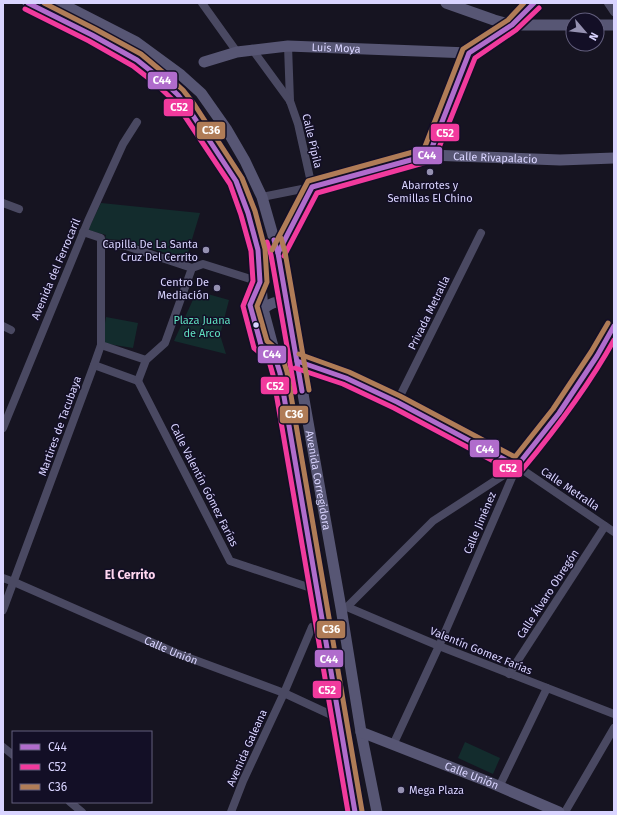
<svg xmlns="http://www.w3.org/2000/svg" width="617" height="815" font-family="'Fira Sans',sans-serif">
  <rect width="100%" height="100%" fill="#161421"/>
  <g fill="#132c2d">
    <polygon points="101,203 200,213 186,259 121,240 105,239 106,235 88,230"/>
    <polygon points="197,291 229,300 220,335 226,354 174,341"/>
    <polygon points="106,317 138,323 133,348 102,343"/>
    <polygon points="465,742 500,758 493,774 458,758"/>
  </g>
  <g fill="none" stroke-linecap="round" stroke-linejoin="round">
    <g stroke="#4a4962" stroke-width="8">
      <polyline points="202,3 237,52"/>
      <polyline points="608,3 614,12"/>
      <polyline points="288,46 290,101"/>
      <polyline points="252,49 290,101 298,124 312,187 262,197"/>
      <polyline points="3,203 19,209"/>
      <polyline points="102,243 126,246 192,268"/>
      <polyline points="3,326 11,330"/>
      <polyline points="101,345 146,360"/>
      <polyline points="297,361 346,378 397,402 517,466 614,532"/>
      <polyline points="94,365 138,381"/>
      <polyline points="138,381 230,561 317,590"/>
      <polyline points="138,381 146,360 165,343 192,268 203,264 260,282"/>
      <polyline points="397,402 481,233"/>
      <polyline points="3,428 88,221 123,144 137,122"/>
      <path id="s1" d="M3,578L14,582L176,653L284,693L340,719"/>
      <polyline points="347,607 433,521 516,467"/>
      <polyline points="341,608 347,607 439,646 614,714"/>
      <polyline points="3,610 94,365 101,345 101,238 83,232"/>
      <polyline points="509,674 605,526"/>
      <polyline points="393,745 439,646 517,466 559,413 597,356 614,326"/>
      <polyline points="3,747 13,755"/>
      <polyline points="499,787 547,688"/>
      <polyline points="70,802 82,812"/>
      <polyline points="231,812 243,781 284,693 312,627"/>
      <polyline points="565,812 614,728"/>
    </g>
    <g stroke="#575674" stroke-width="11">
      <polyline points="28,3 92,35 137,60 161,79 178,95 188,108 236,181 248,213 258,250 263,309 280,373 355,812"/>
      <path id="s2" d="M60,3L136,42L181,75L201,93L227,130L245,161L262,197L278,253L341,608L361,732L377,812"/>
      <polyline points="446,3 494,20 512,25 573,25"/>
      <polyline points="597,25 614,25"/>
      <polyline points="469,53 512,25 534,3"/>
      <path id="s3" d="M204,62L237,52L288,46L469,53"/>
      <polyline points="429,155 469,53"/>
      <path id="s4" d="M278,253L312,187L429,155L560,160L614,158"/>
      <path d="M263,309C274,301 277,300 288,307"/>
      <path id="s5" d="M361,732L489,782L559,812"/>
    </g>
    <defs>
      <g id="bus-1">
        <polyline points="28,3 92,35 137,60 161,79 178,95 188,108 236,181 248,213 258,250 260,282 250,305 261,345 275,357 280,373 355,812"/>
        <polyline points="274,240 278,253 302,391"/>
        <polyline points="278,253 312,187 429,155 469,53 512,25 534,3"/>
        <polyline points="297,361 346,378 397,402 517,466 559,413 597,356 614,326"/>
      </g>
      <g id="bus-2">
        <polyline points="25,9 89,41 133,66 156,84 173,100 182,112 230,184 241,215 251,251 253,281 243,306 254,348 269,361 273,375 348,812"/>
        <polyline points="267,242 271,255 295,392"/>
        <polyline points="284,256 317,193 434,160 475,58 516,30 539,8"/>
        <path d="M295,368L343,384L394,408L514,472L518,473L522,470C556,429 588,387 614,340"/>
      </g>
      <g id="bus-3">
        <polyline points="44,3 95,29 141,54 165,74 183,90 194,104 242,178 255,211 265,249 267,282 257,306 267,341 281,353 287,372 362,811"/>
        <polyline points="281,238 285,252 309,390"/>
        <polyline points="272,250 308,181 424,149 463,49 508,20 524,3"/>
        <polyline points="299,354 349,372 400,396 515,457 553,409 591,352 608,323"/>
      </g>
    </defs>
    <use href="#bus-1" stroke="#130f26" stroke-width="8"/>
    <use href="#bus-2" stroke="#130f26" stroke-width="8"/>
    <use href="#bus-3" stroke="#130f26" stroke-width="8"/>
    <use href="#bus-1" stroke="#b06ccc" stroke-width="5"/>
    <use href="#bus-2" stroke="#f13a9d" stroke-width="5"/>
    <use href="#bus-3" stroke="#b07c57" stroke-width="5"/>
  </g>
  <g fill="#9591b1" stroke="#130f26" stroke-width="1.5">
    <circle cx="430" cy="172" r="4"/>
    <circle cx="206" cy="250" r="4"/>
    <circle cx="217" cy="288" r="4"/>
    <circle cx="401" cy="790" r="4"/>
  </g>
  <circle fill="#d9d4ff" stroke="#130f26" stroke-width="1.5" cx="256" cy="325" r="3.5"/>
  <g text-anchor="middle" dominant-baseline="central" stroke-width="3" stroke-linejoin="round" paint-order="stroke">
    <g font-size="11" fill="#d9d4ff" stroke="#130f26">
      <text stroke="none"><textPath href="#s3" startOffset="134">Luis Moya</textPath></text>
      <text transform="translate(312 141) rotate(77)">Calle Pípila</text>
      <text stroke="none"><textPath href="#s4" startOffset="262">Calle Rivapalacio</textPath></text>
      <text transform="translate(56 269) rotate(-67)">Avenida del Ferrocaril</text>
      <text transform="translate(429 313) rotate(-64)">Privada Metralla</text>
      <text transform="translate(60 426) rotate(-70)">Martires de Tacubaya</text>
      <text stroke="none"><textPath href="#s2" startOffset="578">Avenida Corregidora</textPath></text>
      <text transform="translate(204 485) rotate(63)">Calle Valentín Gómez Farías</text>
      <text transform="translate(570 489) rotate(34)">Calle Metralla</text>
      <text transform="translate(480 523) rotate(-67)">Calle Jiménez</text>
      <text transform="translate(548 594) rotate(-57)">Calle Álvaro Obregón</text>
      <text stroke="none"><textPath href="#s1" startOffset="183">Calle Unión</textPath></text>
      <text transform="translate(481 651) rotate(22)">Valentín Gomez Farías</text>
      <text transform="translate(247 748) rotate(-66)">Avenida Galeana</text>
      <text stroke="none"><textPath href="#s5" startOffset="119">Calle Unión</textPath></text>
    </g>
    <g font-size="11" fill="#d9d4ff" stroke="#130f26" text-anchor="end">
      <text x="430" y="185" text-anchor="middle">Abarrotes y<tspan x="430" dy="13">Semillas El Chino</tspan></text>
      <text x="198" y="244">Capilla De La Santa<tspan x="198" dy="13">Cruz Del Cerrito</tspan></text>
      <text x="209" y="282">Centro De<tspan x="209" dy="13">Mediación</tspan></text>
      <text x="409" y="790" text-anchor="start">Mega Plaza</text>
    </g>
    <g font-size="11" fill="#5fe0c0" stroke="#130f26">
      <text x="202" y="320">Plaza Juana<tspan x="202" dy="13">de Arco</tspan></text>
    </g>
    <g font-size="12" font-weight="bold" fill="#ffd6f0" stroke="#130f26">
      <text x="130" y="575">El Cerrito</text>
    </g>
  </g>
  <g stroke="#130f26" stroke-width="1.5">
    <rect x="147" y="71" width="31" height="19" rx="4" fill="#b06ccc"/>
    <rect x="163" y="98" width="31" height="19" rx="4" fill="#f13a9d"/>
    <rect x="196" y="121" width="30" height="19" rx="4" fill="#b07c57"/>
    <rect x="430" y="123" width="30" height="19" rx="4" fill="#f13a9d"/>
    <rect x="412" y="146" width="31" height="19" rx="4" fill="#b06ccc"/>
    <rect x="257" y="345" width="30" height="19" rx="4" fill="#b06ccc"/>
    <rect x="260" y="376" width="30" height="19" rx="4" fill="#f13a9d"/>
    <rect x="279" y="405" width="30" height="19" rx="4" fill="#b07c57"/>
    <rect x="469" y="439" width="31" height="19" rx="4" fill="#b06ccc"/>
    <rect x="492" y="459" width="31" height="19" rx="4" fill="#f13a9d"/>
    <rect x="316" y="620" width="30" height="19" rx="4" fill="#b07c57"/>
    <rect x="314" y="649" width="30" height="19" rx="4" fill="#b06ccc"/>
    <rect x="312" y="680" width="30" height="19" rx="4" fill="#f13a9d"/>
  </g>
  <g font-size="11" text-anchor="middle" font-weight="bold" fill="#fff">
    <text x="162" y="84">C44</text>
    <text x="179" y="111">C52</text>
    <text x="211" y="134">C36</text>
    <text x="445" y="137">C52</text>
    <text x="427" y="159">C44</text>
    <text x="272" y="358">C44</text>
    <text x="275" y="390">C52</text>
    <text x="294" y="418">C36</text>
    <text x="485" y="453">C44</text>
    <text x="508" y="472">C52</text>
    <text x="331" y="633">C36</text>
    <text x="329" y="663">C44</text>
    <text x="327" y="694">C52</text>
  </g>
  <rect width="617" height="815" fill="none" stroke="#d9d4ff" stroke-width="8"/>
  <rect x="12" y="731" width="140" height="72" fill="#130f26" stroke="#625e7d"/>
  <rect x="20" y="744" width="20" height="6" fill="#b06ccc" stroke="#625e7d"/>
  <text x="48" y="751" font-size="12" fill="#d9d4ff">C44</text>
  <rect x="20" y="764" width="20" height="6" fill="#f13a9d" stroke="#625e7d"/>
  <text x="48" y="771" font-size="12" fill="#d9d4ff">C52</text>
  <rect x="20" y="784" width="20" height="6" fill="#b07c57" stroke="#625e7d"/>
  <text x="48" y="791" font-size="12" fill="#d9d4ff">C36</text>
  <g transform="translate(585 32) rotate(118)"><circle r="19" fill="#130f26" stroke="#625e7d"/>
  <path d="M0-3L7 15L0 10L-7 15Z" fill="#9591b1"/>
  <text y="-6" font-size="11" font-weight="bold" text-anchor="middle" fill="#d9d4ff">N</text>
  </g>
</svg>
